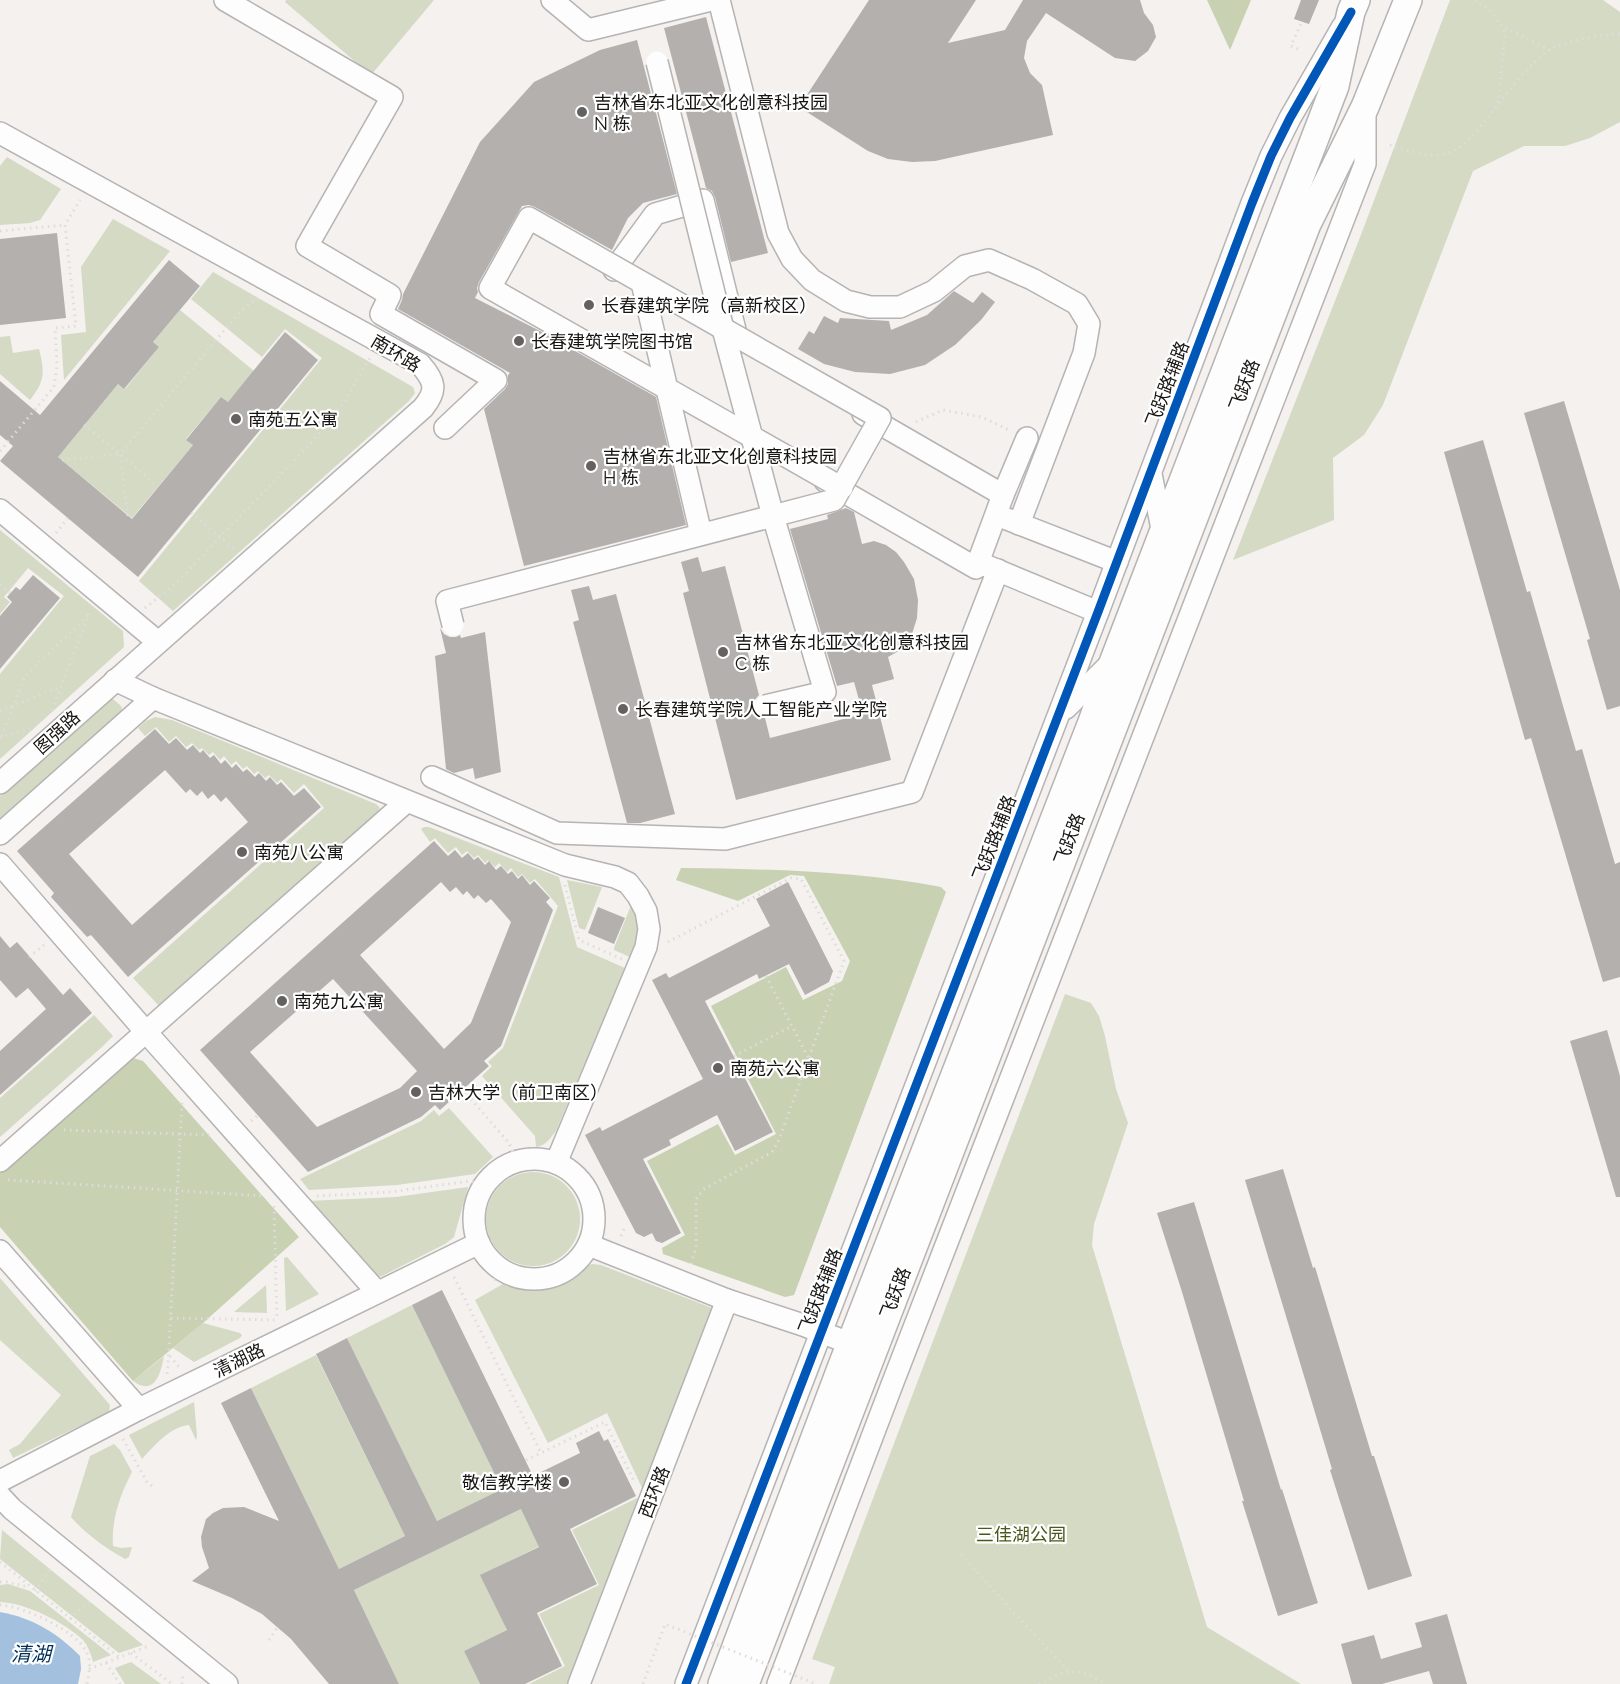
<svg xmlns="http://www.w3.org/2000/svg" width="1620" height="1684" font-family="Raleway,'Noto Sans SC',sans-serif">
  <rect width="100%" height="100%" fill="#f4f1ef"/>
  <g fill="#d4dac3">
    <polygon points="286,0 434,0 371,75 285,2"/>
    <polygon points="1450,0 1603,0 1620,12 1620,122 1590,138 1565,146 1524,146 1473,171 1383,405 1364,435 1333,458 1334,520 1233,560 1359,240"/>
    <polygon points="7,157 61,189 40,220 30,223 0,225 0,166"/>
    <polygon points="113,219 170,251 64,380 61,335 86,332 81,267"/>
    <polygon points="213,272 413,387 415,393 409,401 173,611 139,581 322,358 285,329 262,357 191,299"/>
    <polygon points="180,310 254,371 228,402 221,397 186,439 193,445 132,518 58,457 118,384 125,389 159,347 153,342"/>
    <path d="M10,336L13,353L39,349C45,373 45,381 30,400L0,374V337Z"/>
    <polygon points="0,530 123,631 124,647 0,759 0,674 64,596 28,568 4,597 10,602 0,614"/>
    <polygon points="108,699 113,699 121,706 123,712 0,822 0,796"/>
    <polygon points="155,717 172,720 376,804 380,808 377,814 161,1008 133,978 324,808 304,784 294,793 281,779 277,783 269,775 265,778 258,771 254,774 247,766 243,769 236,761 231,765 224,756 220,760 213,752 209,755 202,748 199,750 192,743 186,747 176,736 169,742 156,727 145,736 138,728 146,721"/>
    <path d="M424,827H429L559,877L577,947L625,968L556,1131C550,1138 546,1146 536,1147L535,1136L482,1076L492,1066L488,1062L503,1048L558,906L535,879L530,883L522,874L518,877L511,868L507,872L499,863L495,867L488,860L485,863L478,855L474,858L467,851L462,855L456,847L448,853L435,838L430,842L421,829Z"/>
    <polygon points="567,880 602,887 585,930 579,928"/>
    <path d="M632,903C640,925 639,935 630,957L614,950V948Z"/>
    <polygon points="1065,994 1091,1003 1099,1016 1105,1036 1116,1089 1128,1123 1094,1224 1092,1245 1207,1627 1301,1684 829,1684 835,1667 812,1659"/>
    <polygon points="94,1015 113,1036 103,1046 0,1137 0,1098"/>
    <polygon points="449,1108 493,1157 475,1174 397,1185 309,1190 300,1179 421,1121 434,1110 439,1116"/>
    <circle cx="533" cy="1219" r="47"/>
    <polygon points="468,1187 454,1237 445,1244 382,1276 374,1277 307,1201 396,1197"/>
    <polygon points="287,1257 319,1294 286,1311 284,1258"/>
    <path d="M592,1264L601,1265L712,1308L713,1315L643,1490L607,1413L548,1443L475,1300L503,1284C526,1292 547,1294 568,1280C576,1274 583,1267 592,1264Z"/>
    <polygon points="0,1278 110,1405 109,1412 13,1458 9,1450 20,1444 61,1395 0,1340"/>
    <polygon points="266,1285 267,1313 234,1312"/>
    <polygon points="412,1305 502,1489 437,1521 347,1338"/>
    <polygon points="203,1323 240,1333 242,1335 240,1338 194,1362 173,1348"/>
    <polygon points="316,1355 405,1536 339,1569 251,1388"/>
    <path d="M164,1356C161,1372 155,1397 133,1381Z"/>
    <path d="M194,1402L197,1436L196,1440L189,1425C171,1426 154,1446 142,1459L129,1435Z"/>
    <path d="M114,1444L120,1450L132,1472C120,1495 111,1520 113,1546L121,1548L132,1547L129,1557L125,1559C104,1547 87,1535 71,1517L90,1456Z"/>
    <polygon points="637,1498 640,1505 568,1684 529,1684 565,1666 539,1614 599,1585 572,1530"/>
    <polygon points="521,1509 556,1538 481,1575 507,1630 464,1651 480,1684 399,1684 354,1590"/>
    <polygon points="2,1530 143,1645 119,1653 0,1559"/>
    <path d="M8,1584L30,1591L111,1655L93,1662C91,1654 88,1646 83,1640C64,1622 26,1603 0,1602V1585Z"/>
    <polygon points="131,1662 161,1684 125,1684 115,1668"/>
  </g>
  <g fill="#c8d1b1">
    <polygon points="1207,0 1251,0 1230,50"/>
    <path d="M681,868C768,869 855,871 941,887L946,892L794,1295L785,1297L663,1254L662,1248L685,1235L647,1161L718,1124L735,1155L776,1134L711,1006L786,967L803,1000L842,981L850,961L804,876L790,875L738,901L676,880Z"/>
    <polygon points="130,1057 143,1061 299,1237 203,1323 133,1381 0,1227 0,1173"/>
  </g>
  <path fill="#a3c0de" d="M0,1612C33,1618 57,1633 80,1656L81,1669L78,1684H0Z"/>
  <g fill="#b3b0ae" fill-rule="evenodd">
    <polygon points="869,0 976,0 948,43 1005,30 1023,0 1140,0 1144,13 1153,25 1156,37 1148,51 1135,61 1115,58 1046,13 1027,41 1024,58 1030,73 1042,85 1053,135 935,161 912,162 888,159 868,151 799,107"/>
    <polygon points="1301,0 1319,0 1309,24 1294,19"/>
    <polygon points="706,17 768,253 731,262 715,197 712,191 706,188 664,28"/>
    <polygon points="637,40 677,194 643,203 628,218 612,250 535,207 529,205 522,206 479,282 477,288 478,292 475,298 540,331 656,397 686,525 524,566 484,409 505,389 508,384 508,375 510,373 398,309 402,300 403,294 480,142 534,82 600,50"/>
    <polygon points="57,233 66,318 0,325 0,239"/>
    <polygon points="169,260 200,286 153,342 159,347 124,389 118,384 58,457 132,519 193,445 186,440 221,397 228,402 285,332 318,360 138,577 0,461 13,446 0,435 0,381 40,415"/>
    <polygon points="954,291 973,303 982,292 995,302 981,320 955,345 925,365 890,374 855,372 824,364 798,349 809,331 814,334 824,316 838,323 840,318 889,321 891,330 927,315"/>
    <polygon points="1564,401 1620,590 1620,706 1607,710 1587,640 1590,639 1524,413"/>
    <polygon points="1483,440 1527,592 1530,591 1576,751 1582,749 1615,864 1620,862 1620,977 1603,982 1531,738 1525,740 1444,452"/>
    <polygon points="846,508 854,512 862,544 874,541 886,545 896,552 904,562 914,579 918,600 917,618 912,634 902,649 888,657 894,679 872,685 891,760 736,800 683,593 689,591 681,562 698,557 702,572 725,566 759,695 753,702 753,709 756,715 765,718 770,738 863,714 854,682 837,686 790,529 828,519 827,515"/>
    <polygon points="33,575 60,598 0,669 0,616 12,602 7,597 16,587 20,590"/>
    <polygon points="589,586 593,600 616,594 675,814 640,823 627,823 573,622 579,620 571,590"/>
    <polygon points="440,628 444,634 450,637 456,637 460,635 461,638 485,632 501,772 475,779 473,768 454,773 446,769 435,656 446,653"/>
    <path d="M155,729L169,744L176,738L187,750L193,745L200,753L203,750L210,758L214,755L221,764L225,760L232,768L236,764L243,772L247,769L255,777L259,773L266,781L270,777L277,785L281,782L294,796L304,788L321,807L128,977L91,935L87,937L51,897L54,893L17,851ZM165,770L186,793L190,789L197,796L202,791L208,799L214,794L221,802L226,797L248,822L132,925L69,854Z"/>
    <path d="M434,841L448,856L455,850L462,858L468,853L474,860L478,857L485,865L489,861L496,870L501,866L508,874L512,871L518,879L522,875L530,885L534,881L550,898L546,902L553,910L501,1046L484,1061L489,1066L440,1110L435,1105L421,1117L308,1172L200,1050ZM441,882L450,892L456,887L463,895L467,891L474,899L478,895L486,903L491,899L511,922L471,1023L444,1049L360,955ZM333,979L417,1071L400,1088L317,1127L250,1052Z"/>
    <polygon points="788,882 833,971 829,982 805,995 789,964 759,979 757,974 705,1001 773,1132 735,1151 717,1115 669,1140 671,1145 643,1159 681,1233 662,1243 656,1241 652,1233 644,1237 636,1233 585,1135 600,1127 602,1131 703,1079 652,980 666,973 669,978 770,926 756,899"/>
    <polygon points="598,907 625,918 614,944 588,933"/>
    <polygon points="0,936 10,948 17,942 63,995 70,988 92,1013 0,1095 0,1051 46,1009 28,988 16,998 0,980"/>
    <polygon points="1607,1030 1620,1076 1620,1197 1616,1197 1570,1041"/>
    <polygon points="1283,1169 1313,1268 1315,1267 1372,1456 1374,1456 1412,1576 1368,1590 1330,1470 1332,1469 1245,1180"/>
    <polygon points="1194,1202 1281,1490 1282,1489 1318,1603 1278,1616 1242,1501 1244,1501 1182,1292 1157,1213"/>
    <polygon points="442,1290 533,1476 580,1453 576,1443 599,1431 604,1441 608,1439 636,1496 570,1529 597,1584 537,1613 562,1666 525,1684 480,1684 464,1651 507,1630 480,1575 539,1547 521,1509 354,1590 399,1684 329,1684 291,1639 262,1614 232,1598 192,1581 209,1568 202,1547 201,1537 206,1519 213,1513 223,1508 244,1507 279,1521 221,1403 251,1388 339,1569 405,1536 316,1354 347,1338 437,1521 502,1489 412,1305"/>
    <polygon points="1447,1614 1467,1684 1433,1684 1429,1671 1382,1684 1352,1684 1341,1644 1374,1635 1381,1659 1422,1647 1415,1623"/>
  </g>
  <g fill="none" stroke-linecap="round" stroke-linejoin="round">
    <defs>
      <g id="minor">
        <polyline points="225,0 392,97 307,246 390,295 381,314 496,380 445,428"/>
        <polyline points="552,0 588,30 711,0"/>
        <polyline points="719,0 778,233 792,259 812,280 846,301 870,307 900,307 934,291 965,266 989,260 1032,279 1077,304 1089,324 1084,353 1019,524"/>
        <path d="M0,133L420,364C435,381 438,390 423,408L0,783"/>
        <polyline points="614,270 655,214 703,200 738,342"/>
        <polyline points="863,414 1003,495"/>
        <polyline points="1151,474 1163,534"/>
        <polyline points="825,481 976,568 1003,495 1027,438"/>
        <polyline points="0,510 158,642"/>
        <polyline points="1007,519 1117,562"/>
        <polyline points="987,566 1098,612"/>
        <polyline points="115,680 153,698 565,865 615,877 628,883 638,896 646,911 649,929 646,947 556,1163"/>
        <polyline points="1066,708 1111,663"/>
        <polyline points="432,777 557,833 725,839 912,792 998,570"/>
        <polyline points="0,834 153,698"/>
        <polyline points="0,864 146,1032 377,1292"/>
        <circle cx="534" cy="1219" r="60"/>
        <polyline points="0,1161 406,802"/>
        <polyline points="589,1245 727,1300 803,1325 864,1349"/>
        <polyline points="0,1251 139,1409"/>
        <polyline points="0,1481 139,1409 479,1243"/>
        <polyline points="0,1496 12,1509 227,1684"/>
        <polyline points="579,1684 727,1300"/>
        <polyline points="686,1684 1098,612 1252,203 1271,156 1290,118 1343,26"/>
        <polyline points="778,1684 893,1382 1365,164 1365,108"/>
      </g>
      <g id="major">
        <polyline points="722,1684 843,1363 1092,722 1114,660 1335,86 1351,12 1356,0"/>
        <polyline points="745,1684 1307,224 1365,107 1408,0"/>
      </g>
    </defs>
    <use href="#minor" stroke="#b6b3b2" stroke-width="24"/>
    <use href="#major" stroke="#b6b3b2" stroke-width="30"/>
    <g stroke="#dedddb" stroke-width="3" stroke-dasharray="1.5 4.5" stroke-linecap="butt">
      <polyline points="1475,0 1489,10 1502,26 1550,50"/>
      <polyline points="1298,49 1291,46 1302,21"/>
      <polyline points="1498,103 1505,34 1503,27"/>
      <path d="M1390,145C1407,150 1426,158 1444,154C1466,149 1479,128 1492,112C1506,94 1530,63 1548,51C1566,40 1599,35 1620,34"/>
      <polyline points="0,231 65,225"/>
      <polyline points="916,422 943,410 982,417 1009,430"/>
      <polyline points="84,425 120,454 158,487"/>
      <polyline points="0,451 54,387 57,366 55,328 76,326 65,225 80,200"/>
      <polyline points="62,460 120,454"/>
      <polyline points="191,513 236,550"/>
      <polyline points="128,516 120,454 238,314 260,296"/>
      <polyline points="56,533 68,518"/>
      <polyline points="0,584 10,593"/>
      <polyline points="145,608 175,584 311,443 344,402 370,358"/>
      <polyline points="52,710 91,609"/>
      <polyline points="0,711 60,687"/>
      <polyline points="2,736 25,676 88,615"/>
      <polyline points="0,737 30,729"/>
      <polyline points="565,885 579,940 622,959"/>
      <polyline points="668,942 791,878 801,879 844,961 779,1140 772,1152 704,1189 696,1199 696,1248 691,1264"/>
      <polyline points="29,957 44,945"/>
      <polyline points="766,976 809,1059"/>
      <polyline points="734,1056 792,1026"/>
      <polyline points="463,1090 509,1143 517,1162"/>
      <polyline points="251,1121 258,1115"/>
      <polyline points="64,1130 210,1135"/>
      <polyline points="8,1180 265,1196"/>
      <polyline points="317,1196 391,1192 470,1181 485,1185"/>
      <polyline points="274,1206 277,1320"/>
      <polyline points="621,1236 624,1229"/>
      <polyline points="454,1277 541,1453 605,1422 635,1483"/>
      <polyline points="494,1280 506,1272"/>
      <polyline points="171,1318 276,1320"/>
      <polyline points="170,1356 179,1367"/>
      <polyline points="167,1374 168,1365 182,1102"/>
      <polyline points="123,1439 147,1482 155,1488"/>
      <polyline points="526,1460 541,1453"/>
      <polyline points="961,1555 1068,1671"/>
      <polyline points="0,1562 119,1657"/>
      <polyline points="0,1582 7,1582 28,1587"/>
      <polyline points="35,1591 52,1567"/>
      <path d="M0,1605C23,1606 75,1630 86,1651C92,1662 89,1673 87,1684"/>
      <polyline points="70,1619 92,1599"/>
      <polyline points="269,1640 277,1628"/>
      <polyline points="131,1653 172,1684"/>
      <polyline points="106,1663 120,1684"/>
      <polyline points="89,1669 149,1646"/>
      <polyline points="182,1684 183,1674"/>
      <path d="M1039,1684C1065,1669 1080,1667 1106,1684"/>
    </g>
    <use href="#minor" stroke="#fdfdfd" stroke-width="21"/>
    <use href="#major" stroke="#fdfdfd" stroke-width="27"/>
    <defs>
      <g id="minor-bridge">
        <polyline points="657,62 723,329 773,516 825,692 765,706"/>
        <polyline points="643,287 701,534"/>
        <polyline points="453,625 447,601 834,500 880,418 529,218 490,288 842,488"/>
      </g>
    </defs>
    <use href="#minor-bridge" stroke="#b6b3b2" stroke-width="24" stroke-linecap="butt"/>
    <polyline stroke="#dedddb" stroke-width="3" stroke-dasharray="1.5 4.5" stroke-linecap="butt" points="643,1684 665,1624 816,1684"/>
    <use href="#minor-bridge" stroke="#fdfdfd" stroke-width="21"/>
    <defs>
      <polyline id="cycleway" points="686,1684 1098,612 1252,203 1271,156 1290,118 1351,12"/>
    </defs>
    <use href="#cycleway" stroke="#fff" stroke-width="13"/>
    <use href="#cycleway" stroke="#0057b8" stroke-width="9"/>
  </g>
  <g fill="#646260" stroke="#fff" stroke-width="2">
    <circle cx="582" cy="112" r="6"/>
    <circle cx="589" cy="305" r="6"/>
    <circle cx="519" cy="341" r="6"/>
    <circle cx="236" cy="419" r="6"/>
    <circle cx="591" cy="466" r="6"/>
    <circle cx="723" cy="652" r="6"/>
    <circle cx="623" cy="709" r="6"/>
    <circle cx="242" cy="852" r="6"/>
    <circle cx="282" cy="1001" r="6"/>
    <circle cx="718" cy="1068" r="6"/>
    <circle cx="416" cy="1092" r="6"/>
    <circle cx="564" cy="1482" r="6"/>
  </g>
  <g text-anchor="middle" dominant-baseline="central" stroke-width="4.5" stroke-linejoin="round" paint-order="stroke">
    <g font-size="18" fill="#171513" stroke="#fff" text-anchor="start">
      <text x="594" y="102">吉林省东北亚文化创意科技园<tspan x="594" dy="21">N 栋</tspan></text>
      <text x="601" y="305">长春建筑学院（高新校区）</text>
      <text x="531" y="341">长春建筑学院图书馆</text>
      <text x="248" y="419">南苑五公寓</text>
      <text x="603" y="456">吉林省东北亚文化创意科技园<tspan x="603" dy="21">H 栋</tspan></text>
      <text x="735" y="642">吉林省东北亚文化创意科技园<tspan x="735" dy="21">C 栋</tspan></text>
      <text x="635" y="709">长春建筑学院人工智能产业学院</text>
      <text x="254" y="852">南苑八公寓</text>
      <text x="294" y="1001">南苑九公寓</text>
      <text x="730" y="1068">南苑六公寓</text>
      <text x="428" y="1092">吉林大学（前卫南区）</text>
      <text x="552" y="1482" text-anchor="end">敬信教学楼</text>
    </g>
    <g font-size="18" fill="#171513" stroke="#fff">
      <text transform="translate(396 353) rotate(31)">南环路</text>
      <text transform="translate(1167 384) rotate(-69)">飞跃路辅路</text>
      <text transform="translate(1244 385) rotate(-69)">飞跃路</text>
      <text transform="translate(57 732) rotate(-42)">图强路</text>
      <text transform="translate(994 838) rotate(-69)">飞跃路辅路</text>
      <text transform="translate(1069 839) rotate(-69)">飞跃路</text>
      <text transform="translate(820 1291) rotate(-69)">飞跃路辅路</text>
      <text transform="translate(895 1293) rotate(-69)">飞跃路</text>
      <text transform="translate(239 1360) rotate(-26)">清湖路</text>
      <text transform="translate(654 1492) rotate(-69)">西环路</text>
    </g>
    <g font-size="18" fill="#49591c" stroke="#fff">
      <text x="1021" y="1534">三佳湖公园</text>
    </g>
    <g font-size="20" font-style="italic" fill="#003059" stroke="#fff">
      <text x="31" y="1654">清湖</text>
    </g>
  </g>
</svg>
